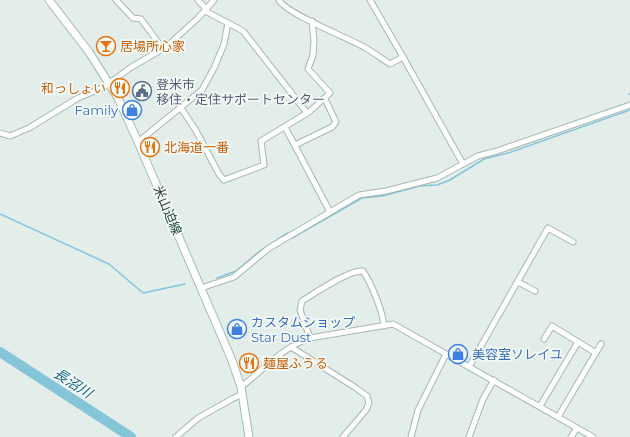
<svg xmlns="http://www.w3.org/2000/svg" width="630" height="437" font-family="Montserrat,'Noto Sans JP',sans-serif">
  <rect width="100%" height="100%" fill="#e3eeea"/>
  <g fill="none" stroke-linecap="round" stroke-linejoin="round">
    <g stroke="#86c4d8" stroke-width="1.5">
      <polyline points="629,94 630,94"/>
      <polyline points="0,214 109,264 143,293 185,284"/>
      <polyline points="292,238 362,198 382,196 420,186 437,185 450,180 484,159 508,153 630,110"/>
      <polyline points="217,278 236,271 260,251 287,233"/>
    </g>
    <polyline stroke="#86c4d8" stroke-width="10" points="0,352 131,437"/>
    <defs>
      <g id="minor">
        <polyline points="116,0 133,18 141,19 163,49"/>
        <polyline points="198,0 206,9"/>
        <path d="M279,0C285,13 348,38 364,47C373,52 381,58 390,64L403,57L463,164"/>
        <polyline points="370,0 403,57"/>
        <polyline points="228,23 243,31 307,113"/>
        <polyline points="181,108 195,129 219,174 224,180 264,165 261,141 309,112 330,93 308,69 313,55 314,41 312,21"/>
        <polyline points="285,127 330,212"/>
        <polyline points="0,133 10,136 29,128 78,98 104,87 130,68 166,47 198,18 214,0"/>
        <polyline points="138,142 202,90 214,68 224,44 228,23 205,11"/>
        <polyline points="295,145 332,127 336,122 325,99"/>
        <polyline points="518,282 535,291"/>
        <polyline points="201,288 234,277 269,248 359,195 386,191 437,178 478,156 497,151 630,105"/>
        <path d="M310,338L300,310L302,301C315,293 350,269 363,271C372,285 382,309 384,326"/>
        <polyline points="544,339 552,326 596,353"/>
        <polyline points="291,347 356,388 367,396 369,403 366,410 343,437"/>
        <polyline points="469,367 548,228 573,242"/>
        <path d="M241,387C263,370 283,347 310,338L393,324L593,437"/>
        <polyline points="540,406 578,342"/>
        <polyline points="558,417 601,344"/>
        <polyline points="176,437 198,418 232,399 242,394"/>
        <polyline points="411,437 418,410 446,354"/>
        <polyline points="469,437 483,399 494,380"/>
        <polyline points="571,437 577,428"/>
      </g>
      <polyline id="secondary" points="49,0 89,52 118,98 138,142 231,358 241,387 249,437"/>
    </defs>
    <use href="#minor" stroke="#a5b7b2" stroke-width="7"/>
    <use href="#secondary" stroke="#a0bbb4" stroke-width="9"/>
    <use href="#minor" stroke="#fff" stroke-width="5"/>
    <use href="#secondary" stroke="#fff" stroke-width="7"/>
  </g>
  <defs>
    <symbol id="bar-ring" viewBox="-11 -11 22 22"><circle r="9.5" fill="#f4faf7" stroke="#e8710a" stroke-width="1.5"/><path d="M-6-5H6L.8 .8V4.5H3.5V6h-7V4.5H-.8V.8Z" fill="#e8710a"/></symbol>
    <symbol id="restaurant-ring" viewBox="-11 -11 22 22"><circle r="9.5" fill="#f4faf7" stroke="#e8710a" stroke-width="1.5"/><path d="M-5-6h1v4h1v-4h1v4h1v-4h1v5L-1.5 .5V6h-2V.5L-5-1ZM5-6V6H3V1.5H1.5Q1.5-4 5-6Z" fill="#e8710a"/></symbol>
    <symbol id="civic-ring" viewBox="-11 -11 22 22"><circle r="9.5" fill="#f4faf7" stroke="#5c6f8a" stroke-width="1.5"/><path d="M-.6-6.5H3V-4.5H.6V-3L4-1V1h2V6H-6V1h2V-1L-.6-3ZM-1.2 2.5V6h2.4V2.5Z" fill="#5c6f8a"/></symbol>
    <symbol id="shop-ring" viewBox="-11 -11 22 22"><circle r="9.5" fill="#f4faf7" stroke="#3f7fe0" stroke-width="1.5"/><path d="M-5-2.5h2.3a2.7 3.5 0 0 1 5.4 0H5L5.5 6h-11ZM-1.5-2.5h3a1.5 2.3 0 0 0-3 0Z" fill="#3f7fe0"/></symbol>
  </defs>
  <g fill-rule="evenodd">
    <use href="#bar-ring" x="95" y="35" width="22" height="22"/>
    <use href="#restaurant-ring" x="109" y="77" width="22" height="22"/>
    <use href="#civic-ring" x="131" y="80" width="22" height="22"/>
    <use href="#shop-ring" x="121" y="99" width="22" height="22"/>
    <use href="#restaurant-ring" x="139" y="136" width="22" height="22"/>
    <use href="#shop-ring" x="226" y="318" width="22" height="22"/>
    <use href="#shop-ring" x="447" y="343" width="22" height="22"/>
    <use href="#restaurant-ring" x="238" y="352" width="22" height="22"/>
  </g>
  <g text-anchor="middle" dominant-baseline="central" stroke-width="3.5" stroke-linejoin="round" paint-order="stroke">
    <g font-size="13" fill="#c56008" stroke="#f4faf7" text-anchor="start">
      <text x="120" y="46">居場所心家</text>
      <text x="106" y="88" text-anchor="end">和っしょい</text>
      <text x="164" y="147">北海道一番</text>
      <text x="263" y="363">麺屋ふうる</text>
    </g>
    <g font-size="13" fill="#4e5e75" stroke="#f4faf7" text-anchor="start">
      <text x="156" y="84">登米市<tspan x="156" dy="15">移住・定住サポートセンター</tspan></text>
    </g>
    <g font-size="13" fill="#366cbe" stroke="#f4faf7" text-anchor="start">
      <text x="118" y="110" text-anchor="end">Family</text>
      <text x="251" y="322">カスタムショップ<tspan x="251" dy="15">Star Dust</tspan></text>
      <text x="472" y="354">美容室ソレイユ</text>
    </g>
    <g font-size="13" fill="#21413b" stroke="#f4faf7">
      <text transform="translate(168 210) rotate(67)">米山迫線</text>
    </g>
    <g font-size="14" font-style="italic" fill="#156683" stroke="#f4faf7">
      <text transform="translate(73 383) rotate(33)">長沼川</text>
    </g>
  </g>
</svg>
